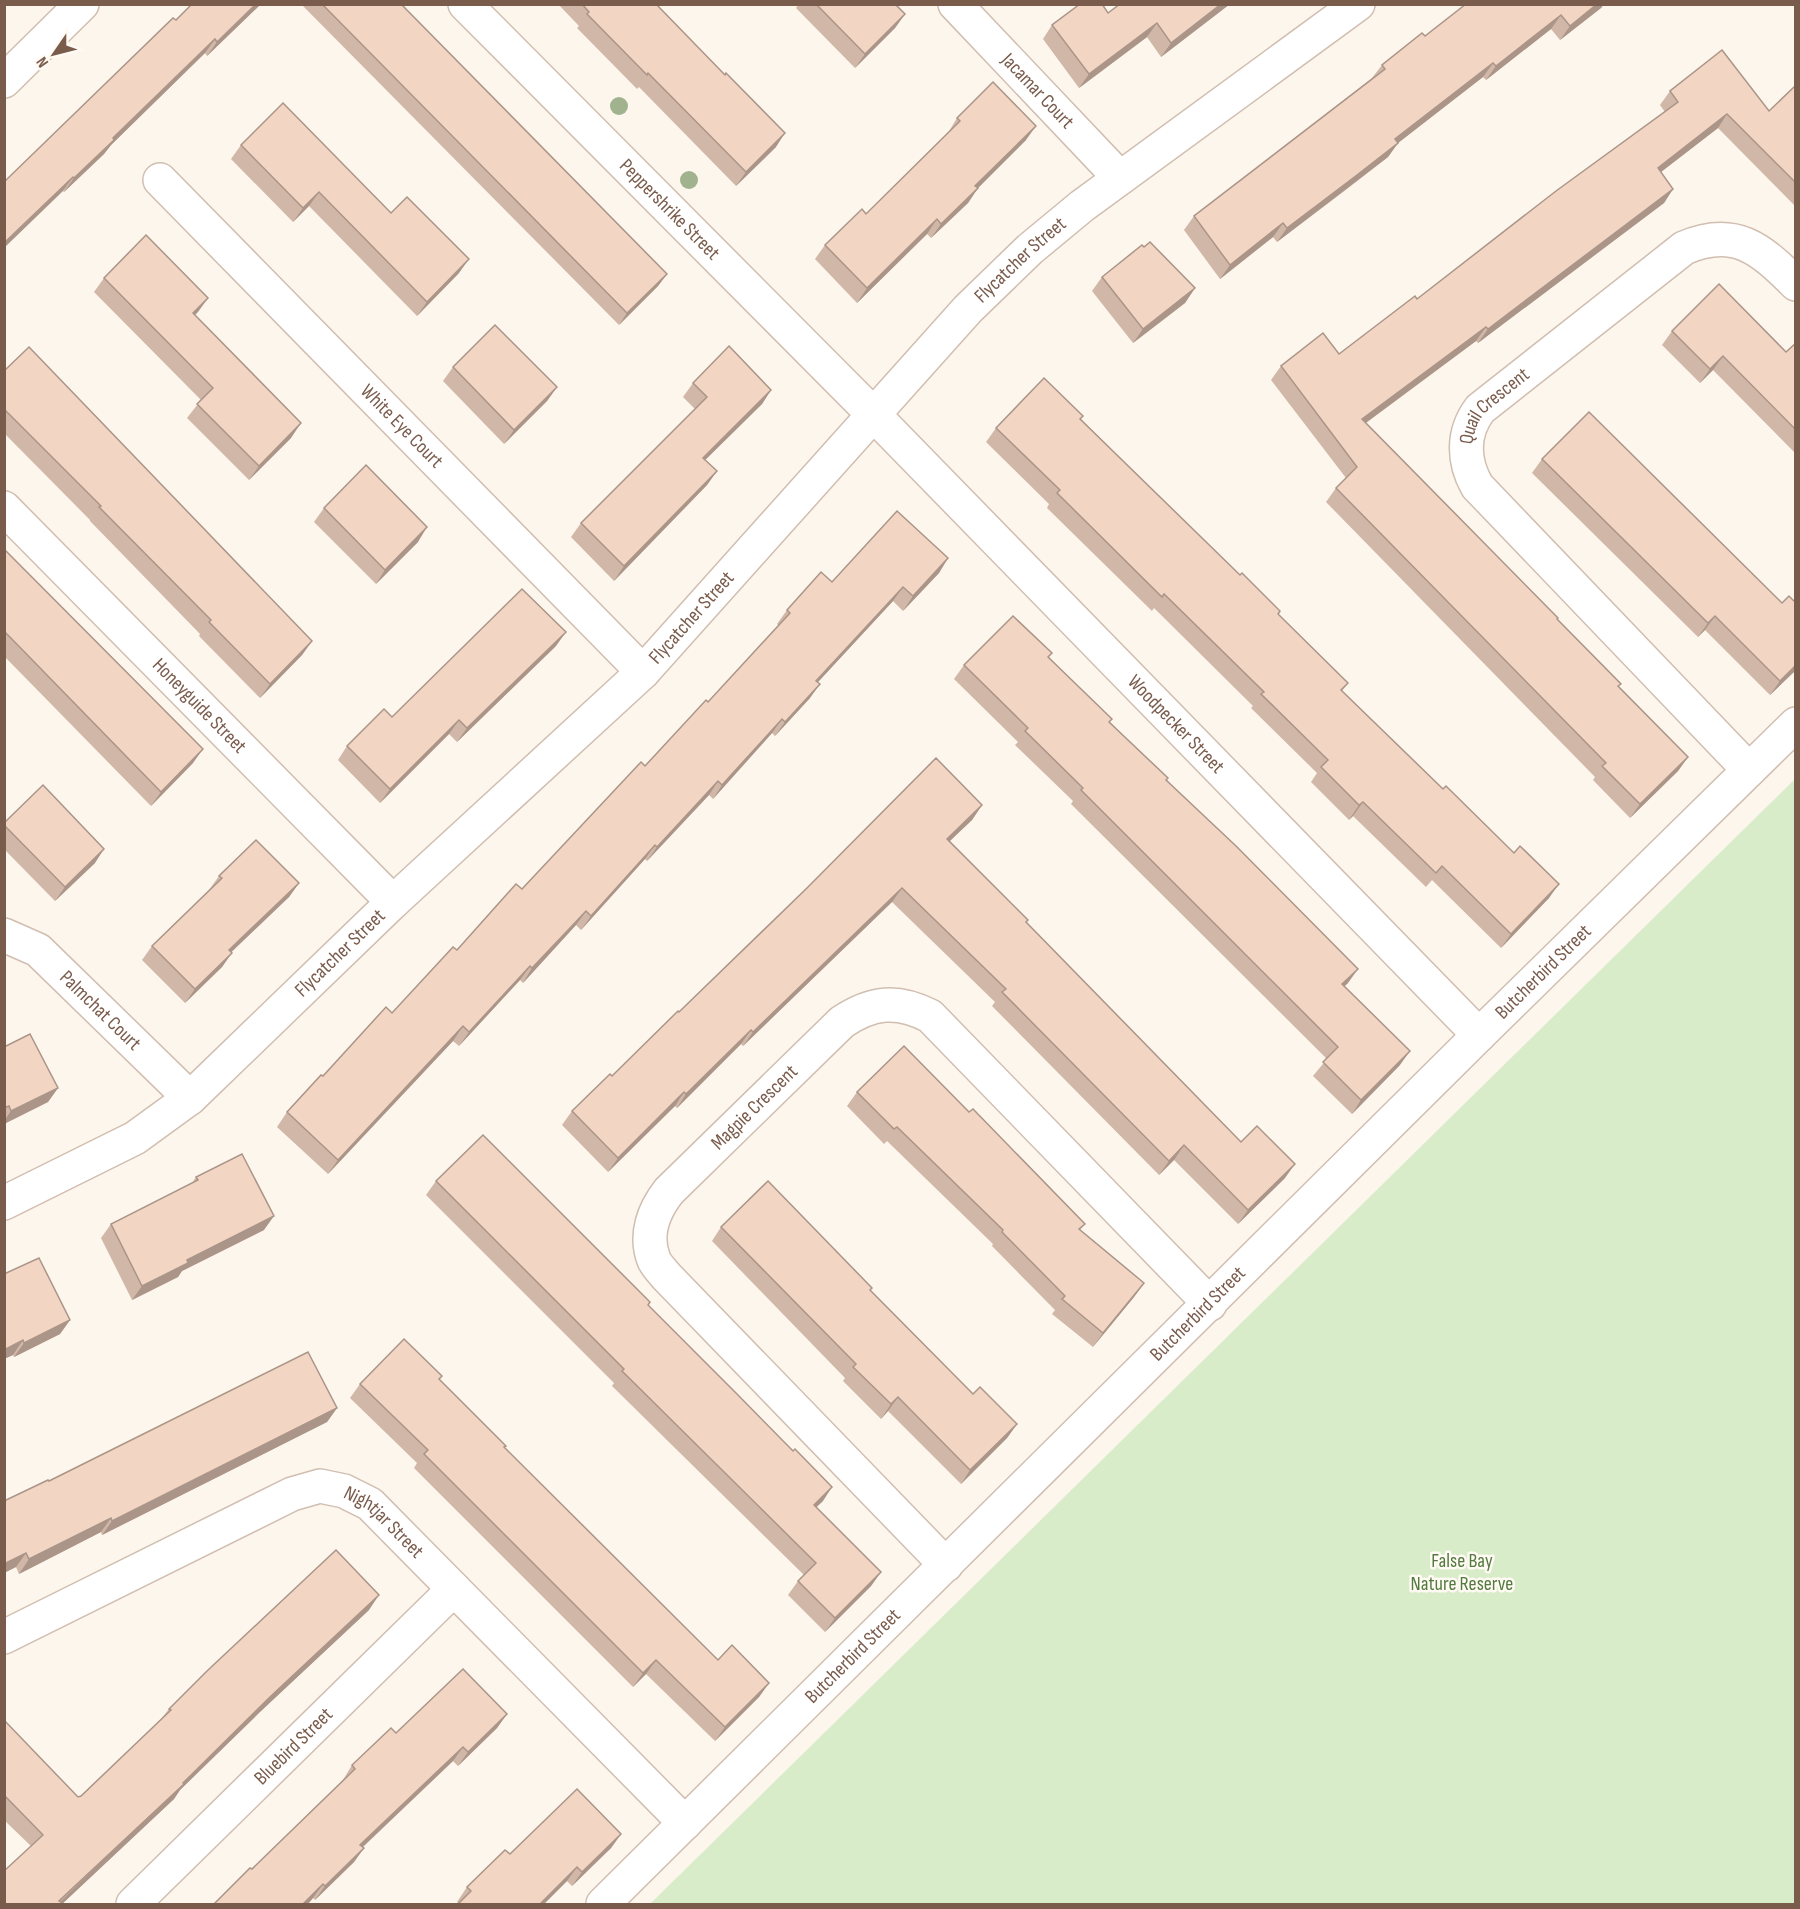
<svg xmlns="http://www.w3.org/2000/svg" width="1800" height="1909" font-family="'Sofia Sans Condensed',sans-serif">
  <rect width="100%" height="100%" fill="#fdf6ec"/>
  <polygon fill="#d8ecc9" points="1795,779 1795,1904 650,1904"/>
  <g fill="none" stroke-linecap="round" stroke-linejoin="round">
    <defs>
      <g id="minor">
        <path id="s1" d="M465,4L874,415L1479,1035"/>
        <path id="s2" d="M955,4L1120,178"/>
        <polyline points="4,81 82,4"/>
        <path id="s3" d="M160,180L643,672"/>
        <path id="s4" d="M4,508L393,902"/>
        <path id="s5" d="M1749,770L1477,486C1463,461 1462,433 1480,409L1684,248C1735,226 1761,249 1796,284"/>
        <path id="s6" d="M4,935L38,950L190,1098"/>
        <path id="s7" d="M4,1203L135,1138L190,1098L393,902L643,672L968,309L1030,249L1082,206L1358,4"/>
        <path id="s8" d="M946,1565L666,1276C662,1271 656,1265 654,1260C644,1235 654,1210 669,1191L842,1022C872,1002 897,999 930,1016L1210,1304"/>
        <path id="s9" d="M4,1637L292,1494L320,1486L344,1491L370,1504L685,1823"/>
        <path id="s10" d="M133,1904L454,1589"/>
        <path id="s11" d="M603,1904L1479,1035L1796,724"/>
      </g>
    </defs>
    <use href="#minor" stroke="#d1beb0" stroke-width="36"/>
    <use href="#minor" stroke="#fff" stroke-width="33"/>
  </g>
  <g fill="#a0b28e">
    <circle cx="619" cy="106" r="9"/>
    <circle cx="689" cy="180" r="9"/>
  </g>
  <g fill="#d1b7a8">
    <polygon points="192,4 261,4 207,56 205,53 111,145 104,154 64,192 63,191 176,20"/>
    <polygon points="301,4 401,4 667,274 658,286 619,325"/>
    <polygon points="558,4 656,4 776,147 736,186 639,87 637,89 577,28 579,26"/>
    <polygon points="799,4 895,4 905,14 895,28 855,68 796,8"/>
    <polygon points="1120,4 1230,4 1161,57 1147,37 1079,88 1043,39 1052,25 1108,13"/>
    <polygon points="1466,4 1604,4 1601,8 1560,40 1551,29 1486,80 1483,77 1398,143 1388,157 1347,189 1277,242 1273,237 1220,279 1184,230 1194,216 1372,78 1382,65 1425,36"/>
    <polygon points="1796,87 1796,207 1718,128 1661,172 1673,189 1664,203 1478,343 1476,341 1366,423 1621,684 1618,687 1688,757 1678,771 1630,818 1593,780 1595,777 1326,502 1336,488 1346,478 1271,380 1281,366 1339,354 1417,299 1665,112 1660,105 1670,91 1769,111"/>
    <polygon points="957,118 1026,140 978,188 968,203 931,238 927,234 857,303 815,259 825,245 866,214 948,133"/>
    <polygon points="241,145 391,213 459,273 417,316 309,206 293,222 231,159"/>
    <polygon points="1144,247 1195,288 1185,303 1133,343 1092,291 1102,277"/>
    <polygon points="104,278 208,298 195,315 291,438 249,480 187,418 201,400 94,292"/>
    <polygon points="1672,331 1786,352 1796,343 1796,454 1713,370 1700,383 1662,345"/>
    <polygon points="453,367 557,387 547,401 504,444 443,381"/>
    <polygon points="4,371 312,641 302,655 260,698 199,636 200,634 90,521 90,520 4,433"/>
    <polygon points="693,383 771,390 762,404 705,460 717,471 707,485 614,581 571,537 581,523 695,409 683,397"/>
    <polygon points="1081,419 1348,683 1342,691 1549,898 1501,948 1432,880 1426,887 1353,816 1349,820 1311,782 1317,773 1251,708 1253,706 1154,608 1152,611 1047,508 1049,504 986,442 996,428"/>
    <polygon points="1542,459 1782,603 1796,603 1796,670 1770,695 1705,630 1698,637 1532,473"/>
    <polygon points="324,508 418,542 376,584 314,522"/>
    <polygon points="4,549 193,763 151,806 4,656"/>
    <polygon points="948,558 939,573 903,611 893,601 818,682 810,698 775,736 772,733 713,799 709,795 647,861 645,859 581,930 576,925 523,983 520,980 459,1046 453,1041 328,1174 277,1127 287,1112 323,1076 392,1013 457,950 522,889 708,702 779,626 777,624 787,610 832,582"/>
    <polygon points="556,646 457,742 449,734 380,803 338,760 347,746 392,717"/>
    <polygon points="1049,657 1110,722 1167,780 1348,983 1344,986 1400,1065 1352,1114 1313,1076 1327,1059 1071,804 1073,801 1015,745 1018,742 954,679 964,665"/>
    <polygon points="982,805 972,820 950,841 1028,920 1026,923 1241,1142 1285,1178 1238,1224 1174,1160 1159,1175 992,1006 995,1002 892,902 743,1046 741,1044 677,1108 675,1106 608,1172 562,1125 572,1111 612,1076 679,1012"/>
    <polygon points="4,823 95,863 55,901 4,849"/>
    <polygon points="219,876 299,883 289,897 231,952 222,967 185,1003 142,960 152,946 209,890"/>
    <polygon points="4,1047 58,1088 48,1102 4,1124"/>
    <polygon points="857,1092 969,1112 1085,1224 1080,1230 1144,1283 1134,1297 1093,1347 1052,1314 1055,1310 992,1246 993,1244 887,1141 884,1144 847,1106"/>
    <polygon points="196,1177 264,1230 182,1271 178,1277 132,1300 101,1238 111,1224 192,1183"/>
    <polygon points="436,1181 648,1305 823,1501 816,1507 881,1572 871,1586 825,1632 788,1595 798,1581 804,1575 612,1386 614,1383 426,1195"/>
    <polygon points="721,1227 872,1288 870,1291 973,1394 1017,1424 1007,1438 961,1484 888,1411 881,1419 843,1381 845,1378 712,1241"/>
    <polygon points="4,1274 70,1320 60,1334 14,1357 13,1355 4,1359"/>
    <polygon points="442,1376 439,1380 505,1448 718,1660 769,1683 759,1697 715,1741 646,1674 633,1687 414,1468 417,1463 350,1398 360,1384"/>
    <polygon points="337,1408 327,1422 102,1535 101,1532 19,1574 16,1567 4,1573 4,1501 49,1481"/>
    <polygon points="369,1610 261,1711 180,1790 174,1799 61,1905 4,1905 31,1846 4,1820 4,1720 78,1797 81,1796 161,1719 169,1709"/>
    <polygon points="507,1714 497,1728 458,1766 453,1761 363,1847 364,1848 354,1862 315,1900 313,1898 307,1905 213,1905 252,1869 343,1780 352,1765 396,1733"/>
    <polygon points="621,1834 611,1848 572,1886 567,1881 543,1905 457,1905 458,1903 457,1902 467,1887 510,1854"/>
  </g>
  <g fill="#aa9588">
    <polygon points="256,4 261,4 207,56 217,42"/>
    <polygon points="1221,4 1230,4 1161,57 1171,43"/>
    <polygon points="1597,4 1604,4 1601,8 1560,40 1570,26"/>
    <polygon points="905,14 895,28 855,68 865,54"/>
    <polygon points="1561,15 1551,29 1486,80 1496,66"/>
    <polygon points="1157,23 1147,37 1079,88 1089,74"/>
    <polygon points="215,39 205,53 111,145 104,154 64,192 74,178 113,138"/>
    <polygon points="1493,63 1483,77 1398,143 1388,157 1277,242 1287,228 1395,139"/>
    <polygon points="1727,114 1718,128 1648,182 1658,168"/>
    <polygon points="1036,126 1026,140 966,200 975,186"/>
    <polygon points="785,133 776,147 736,186 746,172"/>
    <polygon points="73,177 63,191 4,248 4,243"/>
    <polygon points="978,188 968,203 931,238 941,224"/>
    <polygon points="1673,189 1664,203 1478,343 1488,329"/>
    <polygon points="319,192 309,206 293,222 303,208"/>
    <polygon points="937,219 927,234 857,303 867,288"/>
    <polygon points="1283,223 1273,237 1220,279 1230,265"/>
    <polygon points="469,259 459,273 417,316 427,302"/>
    <polygon points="667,274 658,286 619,325 627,313"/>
    <polygon points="1195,288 1185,303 1133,343 1143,329"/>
    <polygon points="208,298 198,312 183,327 193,313"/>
    <polygon points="1486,327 1476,341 1352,433 1362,419"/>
    <polygon points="1723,356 1713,370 1700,383 1710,369"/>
    <polygon points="557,387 547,401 504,444 514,430"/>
    <polygon points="771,390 762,404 693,472 703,458"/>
    <polygon points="301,423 291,438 249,480 259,466"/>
    <polygon points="717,471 707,485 614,581 624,566"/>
    <polygon points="427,527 418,542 376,584 385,570"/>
    <polygon points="948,558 939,573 903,611 913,596"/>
    <polygon points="903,587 893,601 806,695 816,681"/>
    <polygon points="1715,616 1705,630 1698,637 1708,623"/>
    <polygon points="566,632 556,646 457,742 467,728"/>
    <polygon points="312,641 302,655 260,698 270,684"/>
    <polygon points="1796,665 1796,670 1770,695 1780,681"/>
    <polygon points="820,684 810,698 775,736 785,722"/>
    <polygon points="782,719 772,733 713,799 722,785"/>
    <polygon points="459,720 449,734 380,803 390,789"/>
    <polygon points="203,749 193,763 151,806 161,792"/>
    <polygon points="1688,757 1678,771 1630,818 1640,804"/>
    <polygon points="718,781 709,795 647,861 657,847"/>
    <polygon points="1363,802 1353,816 1349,820 1359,805"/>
    <polygon points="982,805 972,820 937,853 947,839"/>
    <polygon points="655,845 645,859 581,930 591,916"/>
    <polygon points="104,849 95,863 55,901 65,887"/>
    <polygon points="299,883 289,897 219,964 229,950"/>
    <polygon points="1559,884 1549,898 1501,948 1511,934"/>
    <polygon points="902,888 892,902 743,1046 753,1032"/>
    <polygon points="586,911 576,925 523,983 532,968"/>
    <polygon points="232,953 222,967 185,1003 195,989"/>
    <polygon points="530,966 520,980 459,1046 469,1032"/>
    <polygon points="1358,969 1348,983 1332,998 1342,984"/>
    <polygon points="463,1026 453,1041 328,1174 338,1160"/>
    <polygon points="751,1030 741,1044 677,1108 686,1094"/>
    <polygon points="1410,1051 1400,1065 1352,1114 1361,1100"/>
    <polygon points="58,1088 48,1102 4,1124 4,1121 11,1111"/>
    <polygon points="684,1092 675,1106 608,1172 618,1158"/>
    <polygon points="1184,1145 1174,1160 1159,1175 1169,1161"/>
    <polygon points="1295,1164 1285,1178 1238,1224 1248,1210"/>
    <polygon points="274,1216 264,1230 182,1271 178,1277 132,1300 142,1286 187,1260"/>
    <polygon points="1144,1283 1134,1297 1093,1347 1103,1333"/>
    <polygon points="70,1320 60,1334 14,1357 24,1343"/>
    <polygon points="23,1340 13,1355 4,1359 4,1350"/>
    <polygon points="898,1397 888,1411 881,1419 891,1404"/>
    <polygon points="337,1408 327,1422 102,1535 112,1521"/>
    <polygon points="1017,1424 1007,1438 961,1484 970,1470"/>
    <polygon points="832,1487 823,1501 804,1519 814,1505"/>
    <polygon points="111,1518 101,1532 19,1574 29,1559"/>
    <polygon points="26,1553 16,1567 4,1573 4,1564"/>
    <polygon points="881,1572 871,1586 825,1632 835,1618"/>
    <polygon points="379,1595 369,1610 261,1711 180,1790 174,1799 61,1905 57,1905 271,1696"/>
    <polygon points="656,1660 646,1674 633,1687 643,1673"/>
    <polygon points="769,1683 759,1697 715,1741 725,1727"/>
    <polygon points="507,1714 497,1728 458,1766 468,1752"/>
    <polygon points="463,1747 453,1761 350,1859 360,1845"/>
    <polygon points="621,1834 611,1848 572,1886 582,1872"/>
    <polygon points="364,1848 354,1862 315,1900 325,1886"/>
    <polygon points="577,1867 567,1881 543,1905 539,1905"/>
    <polygon points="323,1884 313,1898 307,1905 302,1905"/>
  </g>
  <g fill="#f3d5c3" stroke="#aa9588" stroke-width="1.5">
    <polygon points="192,4 256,4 217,42 215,39 113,138 114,140 74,178 73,177 4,243 4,182 173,18 176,20"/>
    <polygon points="322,4 401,4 667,274 627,313"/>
    <polygon points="582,4 656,4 725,75 726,73 785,133 746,172 648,73 647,75 587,14 589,12"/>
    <polygon points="816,4 895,4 905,14 865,54"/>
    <polygon points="1080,4 1102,4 1108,13 1120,4 1221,4 1171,43 1157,23 1089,74 1052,25"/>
    <polygon points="1466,4 1597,4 1570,26 1561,15 1496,66 1493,63 1395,139 1398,143 1357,175 1287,228 1283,223 1230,265 1194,216 1385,69 1382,65 1422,33 1425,36"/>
    <polygon points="1722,50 1769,111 1795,86 1796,87 1796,183 1727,114 1658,168 1673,189 1488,329 1486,327 1362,419 1558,618 1557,619 1621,684 1618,686 1688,757 1640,804 1602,766 1606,763 1336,488 1357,467 1281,366 1323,333 1339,354 1415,296 1417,299 1556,191 1678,102 1670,91"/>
    <polygon points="993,82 1036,126 975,186 978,188 941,224 937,219 867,288 825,245 862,209 866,214 960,121 957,118"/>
    <polygon points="283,103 391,213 407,197 469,259 427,302 319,192 303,208 241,145"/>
    <polygon points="146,235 208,298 193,313 301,423 259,466 197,404 213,388 104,278"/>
    <polygon points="1150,242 1195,288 1143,329 1102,277 1142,245 1144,247"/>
    <polygon points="1719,284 1786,352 1796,343 1796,430 1723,356 1710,369 1672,331"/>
    <polygon points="495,325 557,387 514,430 453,367"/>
    <polygon points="729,346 771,390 703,458 717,471 624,566 581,523 707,397 693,383"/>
    <polygon points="29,347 312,641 270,684 209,622 211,620 99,507 101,506 4,409 4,371"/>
    <polygon points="1044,378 1083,416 1080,419 1240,575 1242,573 1280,611 1278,614 1348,683 1341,690 1443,789 1446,786 1514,853 1520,846 1559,884 1511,934 1442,866 1436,873 1363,802 1359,805 1321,767 1328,760 1261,694 1264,692 1164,594 1162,597 1057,493 1060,490 996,428"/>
    <polygon points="1589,412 1782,603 1789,596 1796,603 1796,665 1780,681 1715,616 1708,623 1542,459"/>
    <polygon points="366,465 427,527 385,570 324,508"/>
    <polygon points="897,511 948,558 913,596 903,587 816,681 820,684 785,722 782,719 722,785 718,781 657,847 655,845 591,916 586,911 532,968 530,966 469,1032 463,1026 338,1160 287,1112 321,1075 323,1076 386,1007 392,1013 453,947 457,950 516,884 522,889 641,762 645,766 706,700 708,702 790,613 787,610 821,572 832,582"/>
    <polygon points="4,549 203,749 161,792 4,631"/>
    <polygon points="522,589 566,632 467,728 459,720 390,789 347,746 384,709 392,717"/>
    <polygon points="1013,616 1052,653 1048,657 1112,719 1109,722 1168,778 1166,780 1236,846 1358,969 1342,984 1410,1051 1361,1100 1323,1062 1338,1047 1081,790 1083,788 1025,731 1028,728 964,665"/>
    <polygon points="936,758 982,805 947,839 1028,920 1026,922 1241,1142 1257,1126 1295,1164 1248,1210 1184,1145 1169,1161 1002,992 1006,989 902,888 753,1032 751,1030 686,1094 684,1092 618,1158 572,1111 610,1074 612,1076 678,1011 679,1012 807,888"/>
    <polygon points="43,785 104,849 65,887 4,825 4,823"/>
    <polygon points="256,840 299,883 229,950 232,953 195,989 152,946 222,878 219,876"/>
    <polygon points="30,1034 58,1088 11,1111 9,1106 4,1108 4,1047"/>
    <polygon points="904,1046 969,1112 973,1109 1085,1224 1079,1229 1144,1283 1103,1333 1062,1299 1065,1296 1002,1232 1003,1230 897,1127 894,1129 857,1092"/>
    <polygon points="483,1135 650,1302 648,1305 736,1393 793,1451 795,1449 832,1487 814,1505 881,1572 835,1618 798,1581 816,1563 622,1371 624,1369 436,1181"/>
    <polygon points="242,1154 274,1216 187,1260 188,1263 142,1286 111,1224 198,1180 196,1177"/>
    <polygon points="768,1181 872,1288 870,1290 973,1394 980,1387 1017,1424 970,1470 898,1397 891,1404 853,1367 856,1364 721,1227"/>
    <polygon points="39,1258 70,1320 24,1343 23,1340 4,1350 4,1274"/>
    <polygon points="404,1339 442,1376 439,1379 506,1446 504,1447 718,1660 732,1645 769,1683 725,1727 656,1660 643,1673 424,1454 428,1450 360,1384"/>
    <polygon points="308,1352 337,1408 112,1521 111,1518 29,1559 26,1553 4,1564 4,1501 48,1480 49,1481"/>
    <polygon points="336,1550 379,1595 271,1696 183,1783 184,1784 59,1901 62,1903 60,1905 4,1905 4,1871 43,1835 4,1795 4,1720 78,1797 81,1796 171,1710 169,1709 207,1671"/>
    <polygon points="463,1669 507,1714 468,1752 463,1747 360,1845 364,1848 325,1886 323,1884 302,1905 213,1905 250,1868 252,1869 355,1769 352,1765 391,1728 396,1733"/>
    <polygon points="577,1789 621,1834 582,1872 577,1867 539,1905 457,1905 471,1891 467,1887 505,1850 510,1854"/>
  </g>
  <g text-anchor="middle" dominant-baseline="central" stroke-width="5" stroke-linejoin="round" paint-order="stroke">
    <g font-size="20" fill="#7a5c4d" stroke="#fffaf3">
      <text stroke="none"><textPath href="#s2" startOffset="120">Jacamar Court</textPath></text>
      <text stroke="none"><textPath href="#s1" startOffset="290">Peppershrike Street</textPath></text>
      <text stroke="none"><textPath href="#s7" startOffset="1395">Flycatcher Street</textPath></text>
      <text stroke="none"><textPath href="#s5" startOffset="486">Quail Crescent</textPath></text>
      <text stroke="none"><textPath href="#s3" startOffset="345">White Eye Court</textPath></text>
      <text stroke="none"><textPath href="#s7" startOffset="909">Flycatcher Street</textPath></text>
      <text stroke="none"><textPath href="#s4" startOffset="278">Honeyguide Street</textPath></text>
      <text stroke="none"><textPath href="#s1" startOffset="1012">Woodpecker Street</textPath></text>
      <text stroke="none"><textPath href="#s7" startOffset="423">Flycatcher Street</textPath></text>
      <text stroke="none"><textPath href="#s11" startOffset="1324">Butcherbird Street</textPath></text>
      <text stroke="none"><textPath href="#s6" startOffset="124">Palmchat Court</textPath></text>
      <text stroke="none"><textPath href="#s8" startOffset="616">Magpie Crescent</textPath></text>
      <text stroke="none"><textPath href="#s11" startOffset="838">Butcherbird Street</textPath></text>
      <text stroke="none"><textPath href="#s9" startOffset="426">Nightjar Street</textPath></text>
      <text stroke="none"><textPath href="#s11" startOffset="352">Butcherbird Street</textPath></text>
      <text stroke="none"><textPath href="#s10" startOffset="225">Bluebird Street</textPath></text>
    </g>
    <g font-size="20" fill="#537a41" stroke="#fffaf3">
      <text x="1462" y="1561">False Bay<tspan x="1462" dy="23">Nature Reserve</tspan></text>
    </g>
  </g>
  <rect width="1800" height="1909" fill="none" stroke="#7a5c4d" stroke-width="12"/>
  <g transform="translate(54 54) rotate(235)" stroke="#fffaf3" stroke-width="4.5" paint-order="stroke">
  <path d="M0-4.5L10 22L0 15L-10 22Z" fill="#7a5c4d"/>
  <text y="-9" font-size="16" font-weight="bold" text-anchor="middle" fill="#7a5c4d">N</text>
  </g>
</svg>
